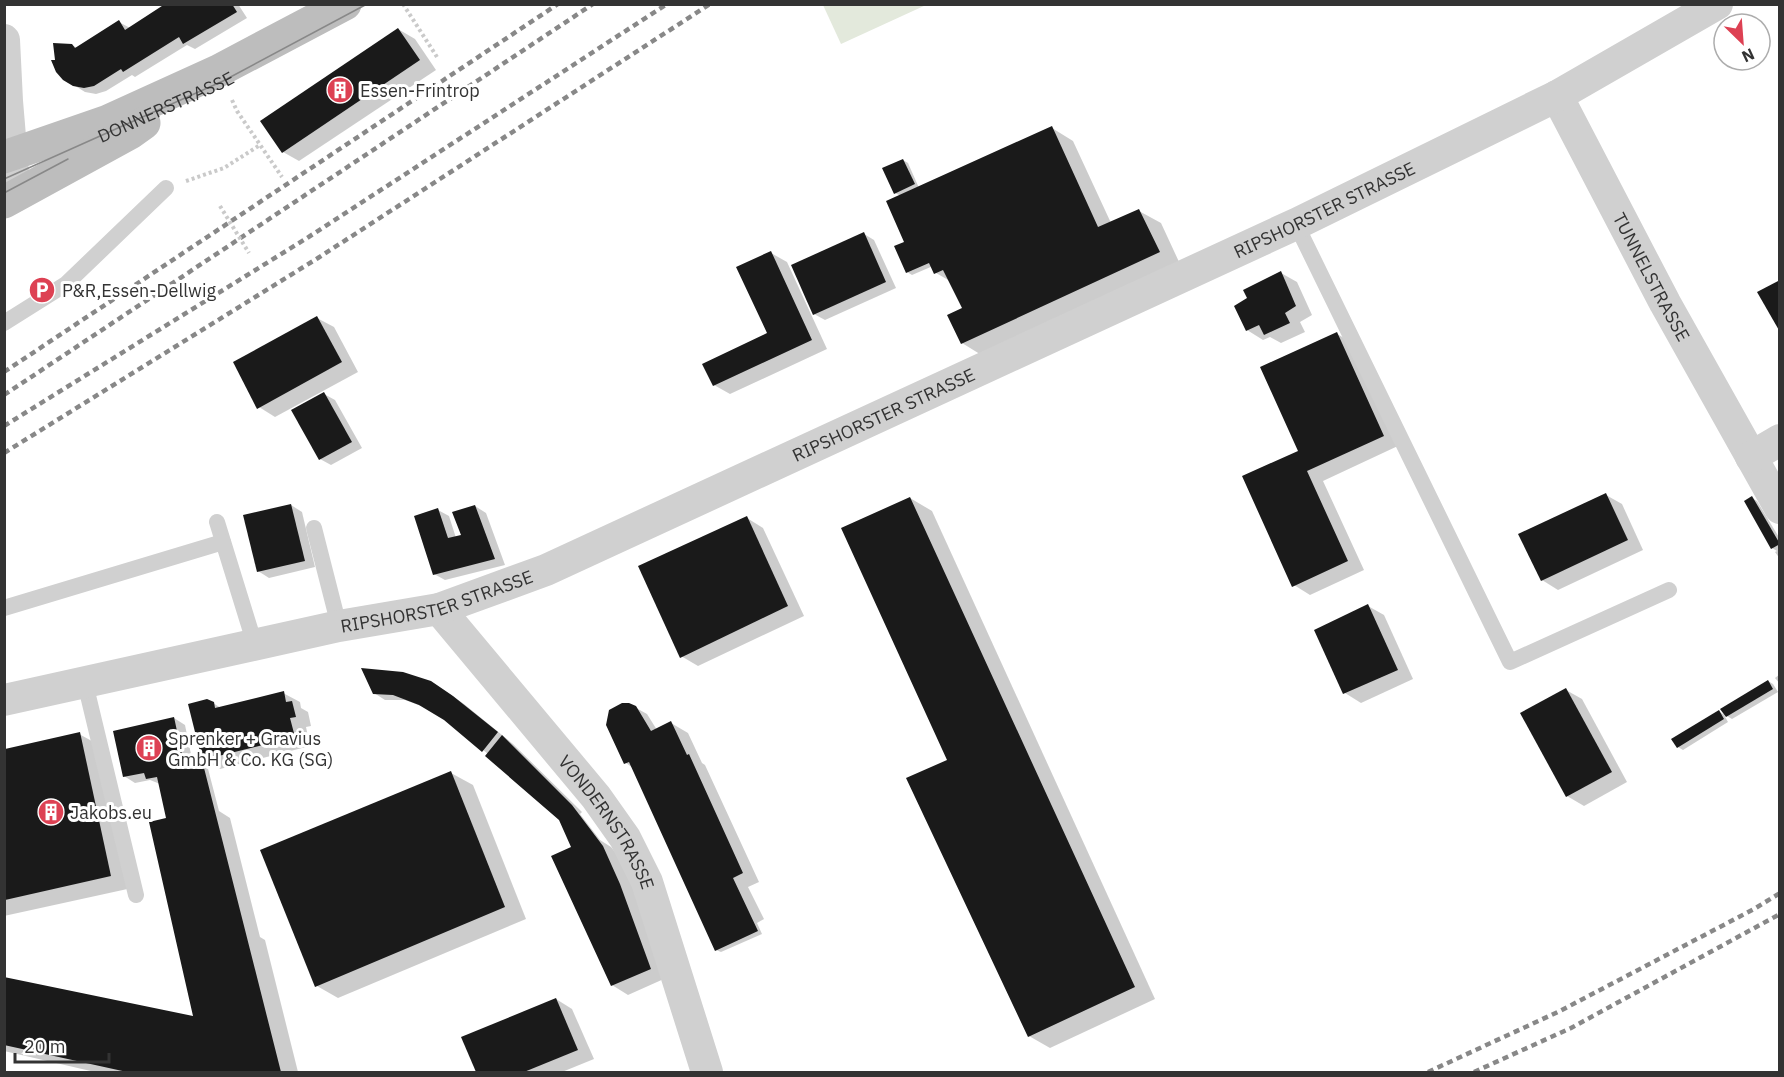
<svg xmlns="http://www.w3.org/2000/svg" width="1784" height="1077" font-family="'IBM Plex Sans',sans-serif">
  <rect width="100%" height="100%" fill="#fff"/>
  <polygon fill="#e3e9dc" points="823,5 926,5 841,44"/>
  <g fill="#0003">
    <polygon points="168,4 238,4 247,18 195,49 187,45 135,77 132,75 106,91 96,94 85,92 64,79 56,62 72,45 77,48 119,22 130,28"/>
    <polygon points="398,29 415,39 436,70 299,161 283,152"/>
    <polygon points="1052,128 1073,141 1111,223 1139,211 1161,223 1180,264 983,356 962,343 964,308 950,281 936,273 933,266 912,275 907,272 907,242 901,196 895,193 903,160 908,163 919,188"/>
    <polygon points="864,234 874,240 896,288 825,320 814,314"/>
    <polygon points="771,253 787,262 827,349 730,394 714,385 769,334"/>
    <polygon points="1281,273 1297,282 1312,315 1300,322 1305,332 1281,343 1270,337 1263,340 1247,330"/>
    <polygon points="317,318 334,327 358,372 275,417 259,407"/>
    <polygon points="1337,334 1353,343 1400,445 1323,481 1364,570 1310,595 1294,585 1300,451"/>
    <polygon points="324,394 335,400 362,448 331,465 320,459"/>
    <polygon points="1606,495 1622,504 1643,550 1558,590 1542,580"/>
    <polygon points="910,498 932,511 1155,999 1050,1048 1029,1036 949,760"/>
    <polygon points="1752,498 1757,501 1780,539 1780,559 1775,552 1777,551 1772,548 1746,502"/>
    <polygon points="291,505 302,512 315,567 269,578 258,571"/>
    <polygon points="475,506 486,513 505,565 445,580 434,574 438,510 449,516 456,538 463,536"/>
    <polygon points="747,518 763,528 804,616 698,666 681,656"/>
    <polygon points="1368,606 1384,615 1413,679 1361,703 1345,693"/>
    <polygon points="1780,674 1780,684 1775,678"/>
    <polygon points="1768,681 1773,684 1778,692 1732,719 1727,716"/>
    <polygon points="442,689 464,704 513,744 582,812 580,814 600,840 611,847 619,857 636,894 666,978 628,995 612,985 573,847 561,819 488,754 445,719 429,709 405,700 385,700 374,693"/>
    <polygon points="1566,690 1582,699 1627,782 1584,806 1567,796"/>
    <polygon points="283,693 300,702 301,708 308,712 311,726 306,727 310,746 220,769 206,761 219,811 230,818 260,937 265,940 298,1072 95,1072 4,1051 4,978 195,1018 168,819 160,784 150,780 135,783 124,776 174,718 185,725 193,764 204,761 190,705 213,703 221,708"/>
    <polygon points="629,704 647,714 657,730 671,723 688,733 702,763 705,765 759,882 748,887 764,919 757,923 762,934 721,952 716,950 633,768 626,763"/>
    <polygon points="1719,712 1727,716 1724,715 1728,722 1683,750 1678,747"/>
    <polygon points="79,734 101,746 132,888 4,916 4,750"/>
    <polygon points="451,773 473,785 526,919 338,998 317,986"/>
    <polygon points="556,999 572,1009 594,1059 562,1072 477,1072 463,1038"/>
  </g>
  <g fill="#1a1a1a">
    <polygon points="165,4 232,4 237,12 183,44 179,37 123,72 121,69 94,86 84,88 73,86 63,80 56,72 51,60 55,60 53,43 72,44 75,48 119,20 125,30"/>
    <polygon points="398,28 420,60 282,153 260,121"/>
    <polygon points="1052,126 1098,227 1139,209 1160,252 961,344 947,315 962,308 943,270 934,274 929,263 906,273 894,246 904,242 886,201"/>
    <polygon points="903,159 915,184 894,194 882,168"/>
    <polygon points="864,232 886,282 813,315 791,265"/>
    <polygon points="771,251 812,340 713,386 702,364 767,333 736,267"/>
    <polygon points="1281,271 1296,306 1285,313 1290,323 1264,335 1259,325 1246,331 1234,306 1247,298 1243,290"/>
    <polygon points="1780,280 1780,332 1757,292"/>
    <polygon points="317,316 342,362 257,409 233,362"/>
    <polygon points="1337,332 1384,436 1307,471 1348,561 1292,587 1242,476 1298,451 1260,367"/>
    <polygon points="324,392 352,442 319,460 291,410"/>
    <polygon points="1606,493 1628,540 1541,581 1518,534"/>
    <polygon points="1752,496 1780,544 1771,549 1744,501"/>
    <polygon points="910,497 1135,987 1028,1037 906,778 947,760 841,528"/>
    <polygon points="291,504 305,561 257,572 243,515"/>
    <polygon points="475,505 495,559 433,575 414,516 438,508 448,538 461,535 452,512"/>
    <polygon points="747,516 788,606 680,658 638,566"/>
    <polygon points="1368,604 1398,670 1343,694 1314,630"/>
    <polygon points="361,668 403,672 431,681 453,696 498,732 482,752 444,720 419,705 393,695 373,694"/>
    <polygon points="1768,680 1773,689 1726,717 1720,709"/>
    <polygon points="1566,688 1612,772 1566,797 1520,713"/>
    <polygon points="284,691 286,702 292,701 296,717 290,718 295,737 202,760 188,704 207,699 214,702 215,708"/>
    <polygon points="622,703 629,703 636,706 651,731 671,721 687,755 689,754 743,873 733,878 758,931 715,951 629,762 624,764 606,725 609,710"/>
    <polygon points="1719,710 1724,719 1677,748 1671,739"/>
    <polygon points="174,717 184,764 202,760 281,1072 127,1072 4,1045 4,977 193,1016 149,822 166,818 157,777 146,779 144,773 123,777 113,731"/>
    <polygon points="80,732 111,876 5,900 5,749"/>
    <polygon points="502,735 572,805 603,846 620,884 651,969 611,986 551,856 571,847 559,820 485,756"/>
    <polygon points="451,771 505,907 315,987 260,850"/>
    <polygon points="556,998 578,1050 524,1072 476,1072 461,1037"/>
  </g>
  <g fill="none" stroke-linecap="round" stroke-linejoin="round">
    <g stroke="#cacaca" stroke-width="4" stroke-dasharray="3 3" stroke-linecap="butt">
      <polyline points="403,4 437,57"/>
      <polyline points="232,100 237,111 282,177"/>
      <polyline points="186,181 224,168 260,145"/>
    </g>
    <g stroke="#d0d0d0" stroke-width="16">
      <polyline points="1296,224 1510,662 1669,590"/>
      <polyline points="4,323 66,284 166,188"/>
      <polyline points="217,522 255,645"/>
      <polyline points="314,528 339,626"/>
      <polyline points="4,608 223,542"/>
      <polyline points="85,683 136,895"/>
    </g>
    <g stroke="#d0d0d0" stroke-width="32">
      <polyline points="4,40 7,101 15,196"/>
      <path id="s1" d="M1557,96L1665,303L1780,508"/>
      <polyline points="1751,457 1780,440"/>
      <path id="s2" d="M439,609L596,797L625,838L647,882L707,1072"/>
      <path id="s3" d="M4,700L339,626L439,609L546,570L1296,224L1557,96L1717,4"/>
    </g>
    <g stroke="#bdbdbd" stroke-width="33">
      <polyline points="4,157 108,121 218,71 345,4"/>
      <polyline points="4,202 130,133 144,123"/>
    </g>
    <g stroke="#888" stroke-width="1.5">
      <path id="s4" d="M4,179L223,81L367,4"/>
      <polyline points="4,193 68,159"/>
    </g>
    <g stroke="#888" stroke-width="4.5" stroke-dasharray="6 4.5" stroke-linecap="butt">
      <polyline points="4,372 558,4"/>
      <polyline points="4,395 593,4"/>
      <polyline points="4,426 307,238 667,4"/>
      <polyline points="4,453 318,258 710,4"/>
      <polyline points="1428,1072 1560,1011 1754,909 1780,893"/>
      <polyline points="1474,1072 1571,1028 1780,914"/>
    </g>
    <polyline stroke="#cacaca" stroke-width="4" stroke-dasharray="3 3" stroke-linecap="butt" points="220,206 249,253"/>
  </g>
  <defs>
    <symbol id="building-disc" viewBox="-11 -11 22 22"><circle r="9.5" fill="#dd4153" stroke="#fff"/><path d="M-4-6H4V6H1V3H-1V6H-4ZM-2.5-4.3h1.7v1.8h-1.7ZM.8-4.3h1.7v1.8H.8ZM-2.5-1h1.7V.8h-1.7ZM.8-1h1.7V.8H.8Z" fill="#fff"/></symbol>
    <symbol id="parking-disc" viewBox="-11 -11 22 22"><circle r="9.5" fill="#dd4153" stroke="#fff"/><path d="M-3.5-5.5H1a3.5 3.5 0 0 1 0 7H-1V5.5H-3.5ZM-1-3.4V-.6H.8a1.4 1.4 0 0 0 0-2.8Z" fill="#fff"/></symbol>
  </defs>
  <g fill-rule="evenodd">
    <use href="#building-disc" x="325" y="75" width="30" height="30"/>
    <use href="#parking-disc" x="27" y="275" width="30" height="30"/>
    <use href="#building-disc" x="134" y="733" width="30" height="30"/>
    <use href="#building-disc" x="36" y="797" width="30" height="30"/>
  </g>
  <g text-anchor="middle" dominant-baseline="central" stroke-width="6" stroke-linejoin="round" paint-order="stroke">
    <g font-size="18" fill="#333" stroke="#fff" text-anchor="start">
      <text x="360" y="90">Essen-Frintrop</text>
      <text x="62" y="290">P&amp;R,Essen-Dellwig</text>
      <text x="168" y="738">Sprenker + Gravius<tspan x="168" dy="21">GmbH &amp; Co. KG (SG)</tspan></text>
      <text x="70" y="812">Jakobs.eu</text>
    </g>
    <g font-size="18" fill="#333" stroke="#fff">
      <text stroke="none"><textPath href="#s4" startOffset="177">DONNERSTRASSE</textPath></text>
      <text stroke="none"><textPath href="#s3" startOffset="1416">RIPSHORSTER STRASSE</textPath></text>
      <text stroke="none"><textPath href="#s1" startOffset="204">TUNNELSTRASSE</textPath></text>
      <text stroke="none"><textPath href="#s3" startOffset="930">RIPSHORSTER STRASSE</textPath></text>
      <text stroke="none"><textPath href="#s3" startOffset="444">RIPSHORSTER STRASSE</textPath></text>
      <text stroke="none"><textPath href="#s2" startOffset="272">VONDERNSTRASSE</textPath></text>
    </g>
  </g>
  <rect width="1784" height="1077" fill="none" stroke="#333333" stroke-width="12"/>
  <g transform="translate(1742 42) rotate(155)"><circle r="28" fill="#ffffff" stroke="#adadad" stroke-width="1.5"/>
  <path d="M0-4.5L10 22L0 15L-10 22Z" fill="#dd4153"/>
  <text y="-9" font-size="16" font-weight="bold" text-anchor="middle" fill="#333333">N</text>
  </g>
  <path d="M15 1053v9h94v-9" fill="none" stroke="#333333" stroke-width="3"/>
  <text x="24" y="1053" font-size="18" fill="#333333" stroke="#ffffff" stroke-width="4.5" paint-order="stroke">20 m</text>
</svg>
